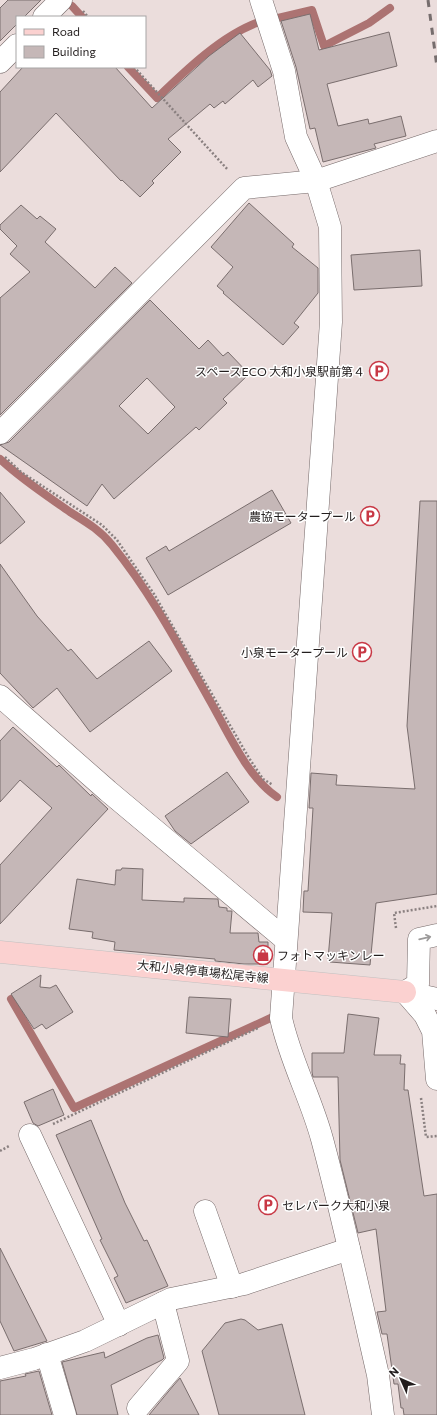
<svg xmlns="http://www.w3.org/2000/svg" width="437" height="1415" font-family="Commissioner,'Noto Sans JP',sans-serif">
  <rect width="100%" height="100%" fill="#ebdddc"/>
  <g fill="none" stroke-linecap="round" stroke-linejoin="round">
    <g stroke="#ac7372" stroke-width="8">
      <polyline points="72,6 82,17"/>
      <polyline points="278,18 312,10 324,46 369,23 390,8"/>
      <path d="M128,67L157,98C185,71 222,35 259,22"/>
      <path d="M0,459C21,479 46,495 70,512C86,522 100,530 112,545C151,593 179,646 209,699C227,730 247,777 277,797"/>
      <polyline points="11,999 74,1108 275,1016"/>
    </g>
  </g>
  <g fill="#c5b7b7" stroke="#7a6e6e" fill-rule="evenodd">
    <polygon points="8,0 41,0 24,17 17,17 17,24 0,41 0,8"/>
    <polygon points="310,14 319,50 389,32 397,66 327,84 338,126 368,119 369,124 401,116 406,136 374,144 376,148 323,162 315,128 310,129 296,67 281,21"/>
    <polygon points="240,33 270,70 272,76 258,87 253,80 225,104 223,101 214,108 210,104 168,139 181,152 152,181 154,183 140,197 122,180 121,181 56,113 0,172 0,92 23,67 115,67 152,108 209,56"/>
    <polygon points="249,203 294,244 292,247 318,268 318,293 294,323 299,327 283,345 223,293 224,292 217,286 233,267 211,247"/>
    <polygon points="21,205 37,219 40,216 56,229 45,242 95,288 115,267 132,283 0,415 0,298 30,272 10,254 17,246 0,229 0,225"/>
    <polygon points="420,250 422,286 354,290 351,255"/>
    <path d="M150,300L199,349L208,340L223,356L228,352L249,374L223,399L227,403L199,430L196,427L114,499L102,484L87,506L0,445L9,442ZM147,378L175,407L148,434L119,406Z"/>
    <polygon points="272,490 291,523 168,595 146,558 166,546 169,551"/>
    <polygon points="0,492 25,522 0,544"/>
    <polygon points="420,501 437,501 437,894 376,903 370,965 330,962 331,959 328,959 332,913 303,912 304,891 308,891 313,808 309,808 311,773 337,775 336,785 415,789 407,726"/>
    <polygon points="0,564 37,616 68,651 71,649 97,679 149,641 172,671 90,732 57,688 33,708 0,673"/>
    <polygon points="13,727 57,767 59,765 91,796 92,794 108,809 0,924 0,865 52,808 20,780 0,802 0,741"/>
    <polygon points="227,772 249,802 191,844 175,831 165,816"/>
    <polygon points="122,868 143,869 142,900 184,902 184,898 218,899 219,907 227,908 227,911 232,911 230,933 258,933 259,942 268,942 268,964 244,964 215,961 215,959 114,950 115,942 92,938 93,932 69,929 77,879 115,885 116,870 121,870"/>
    <polygon points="41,975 40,987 50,988 56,985 73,1012 46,1029 42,1024 34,1029 11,994"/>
    <polygon points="189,997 231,999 228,1037 186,1033"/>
    <polygon points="348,1014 379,1018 374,1055 401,1055 400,1064 405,1064 404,1090 408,1090 424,1196 437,1194 437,1415 404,1415 403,1408 401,1408 398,1384 394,1384 387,1334 382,1334 377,1312 386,1311 376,1229 358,1233 340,1160 338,1077 313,1077 312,1072 312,1053 344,1053"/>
    <polygon points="53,1089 64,1115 38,1126 33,1123 24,1102"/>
    <polygon points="91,1120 125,1203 144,1241 147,1240 168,1286 126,1303 114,1278 118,1276 100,1240 102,1239 56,1135"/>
    <polygon points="0,1248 47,1341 14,1351 0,1321"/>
    <polygon points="241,1319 245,1320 258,1330 282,1324 305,1415 219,1415 202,1351 225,1323"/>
    <polygon points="158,1335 164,1358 162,1360 111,1385 118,1415 77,1415 62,1362 104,1352 105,1358 147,1338"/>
    <polygon points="39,1371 52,1415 0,1415 0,1381 26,1376 25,1374"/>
    <polygon points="180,1378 199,1415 149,1415 173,1386"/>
  </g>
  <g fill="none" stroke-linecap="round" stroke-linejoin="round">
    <defs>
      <g id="minor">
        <path d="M261,0L284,71L296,137L316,181L330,227L331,322L281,1018C290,1060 311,1098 322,1139C343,1217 360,1297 378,1375L383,1415"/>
        <polyline points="44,17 61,0"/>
        <polyline points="0,62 17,45"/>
        <polyline points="0,433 244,188 316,181 437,141"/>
        <polyline points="0,696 108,791 286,940"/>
        <polyline points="405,992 425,1015 433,1031 437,1079"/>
        <polyline points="405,992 418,984 419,939 437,935"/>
        <polyline points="405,992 437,999"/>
        <polyline points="30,1135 119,1325"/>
        <polyline points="205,1211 232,1287"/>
        <polyline points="47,1354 65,1415"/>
        <polyline points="0,1368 34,1359 85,1341 171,1299 244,1284 349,1249"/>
        <polyline points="138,1408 178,1361 163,1303"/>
      </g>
      <polyline id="major" points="0,952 405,992"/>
    </defs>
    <use href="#minor" stroke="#756969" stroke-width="23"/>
    <use href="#major" stroke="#c1c0c0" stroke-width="23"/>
    <g stroke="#8a8080" stroke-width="2.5" stroke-dasharray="2 2" stroke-linecap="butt">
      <polyline points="83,11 88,17"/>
      <polyline points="134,67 228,170"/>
      <polyline points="5,457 21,472 102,525 117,540 154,594 249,758 263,779 273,785"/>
      <polyline points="396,928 394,913 437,906"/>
      <polyline points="421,1098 426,1137 437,1136"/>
      <polyline points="53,1124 258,1028"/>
      <polyline points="0,1151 9,1146"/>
    </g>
    <use href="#minor" stroke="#fff" stroke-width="22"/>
    <use href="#major" stroke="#fbd1d0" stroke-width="22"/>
    <polyline stroke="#766d6d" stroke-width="3" stroke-dasharray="7 7" stroke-linecap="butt" points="428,0 437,67"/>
  </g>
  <defs><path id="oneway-shaft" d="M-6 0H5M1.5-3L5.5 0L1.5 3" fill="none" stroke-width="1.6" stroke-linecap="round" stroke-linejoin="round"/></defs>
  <use stroke="#9c9a9a" href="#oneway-shaft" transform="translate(425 938) rotate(-13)"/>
  <defs>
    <symbol id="parking-ring" viewBox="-11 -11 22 22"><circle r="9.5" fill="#fff" stroke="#c83845" stroke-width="1.5"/><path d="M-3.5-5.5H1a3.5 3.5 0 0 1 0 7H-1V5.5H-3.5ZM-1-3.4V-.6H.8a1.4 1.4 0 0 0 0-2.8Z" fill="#c83845"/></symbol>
    <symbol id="shop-ring" viewBox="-11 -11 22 22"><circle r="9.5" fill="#fff" stroke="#c83845" stroke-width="1.5"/><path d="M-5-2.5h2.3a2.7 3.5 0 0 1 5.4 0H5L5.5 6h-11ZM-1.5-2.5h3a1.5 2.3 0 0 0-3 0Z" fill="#c83845"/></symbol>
  </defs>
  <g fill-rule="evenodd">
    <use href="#parking-ring" x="368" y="360" width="22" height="22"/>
    <use href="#parking-ring" x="359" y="505" width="22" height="22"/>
    <use href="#parking-ring" x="351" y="641" width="22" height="22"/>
    <use href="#shop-ring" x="252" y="944" width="22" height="22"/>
    <use href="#parking-ring" x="257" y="1194" width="22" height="22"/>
  </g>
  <g text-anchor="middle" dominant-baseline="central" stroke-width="3" stroke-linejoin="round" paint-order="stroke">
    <g font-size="12" fill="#231e1e" stroke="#fff" text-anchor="end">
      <text x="365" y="371">スペースECO 大和小泉駅前第４</text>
      <text x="356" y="516">農協モータープール</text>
      <text x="348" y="652">小泉モータープール</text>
      <text x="277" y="955" text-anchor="start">フォトマッキンレー</text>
      <text x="282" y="1205" text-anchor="start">セレパーク大和小泉</text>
    </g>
    <g font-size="12" fill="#231e1e" stroke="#fff">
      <text transform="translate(203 971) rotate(6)">大和小泉停車場松尾寺線</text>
    </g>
  </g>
  <rect x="16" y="16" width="130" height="52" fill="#ffffff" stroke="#a7a5a5"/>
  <rect x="24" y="29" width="20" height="6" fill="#fbd1d0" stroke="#a7a5a5"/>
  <text x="52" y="36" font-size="12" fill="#231e1e">Road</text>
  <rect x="24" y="46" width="20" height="12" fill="#c5b7b7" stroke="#a7a5a5"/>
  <text x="52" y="56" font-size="12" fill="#231e1e">Building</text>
  <g transform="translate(401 1379) rotate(315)" stroke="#ffffff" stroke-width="3" paint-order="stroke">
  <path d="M0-3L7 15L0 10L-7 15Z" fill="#231e1e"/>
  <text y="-6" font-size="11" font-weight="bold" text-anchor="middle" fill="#231e1e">N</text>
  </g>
</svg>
